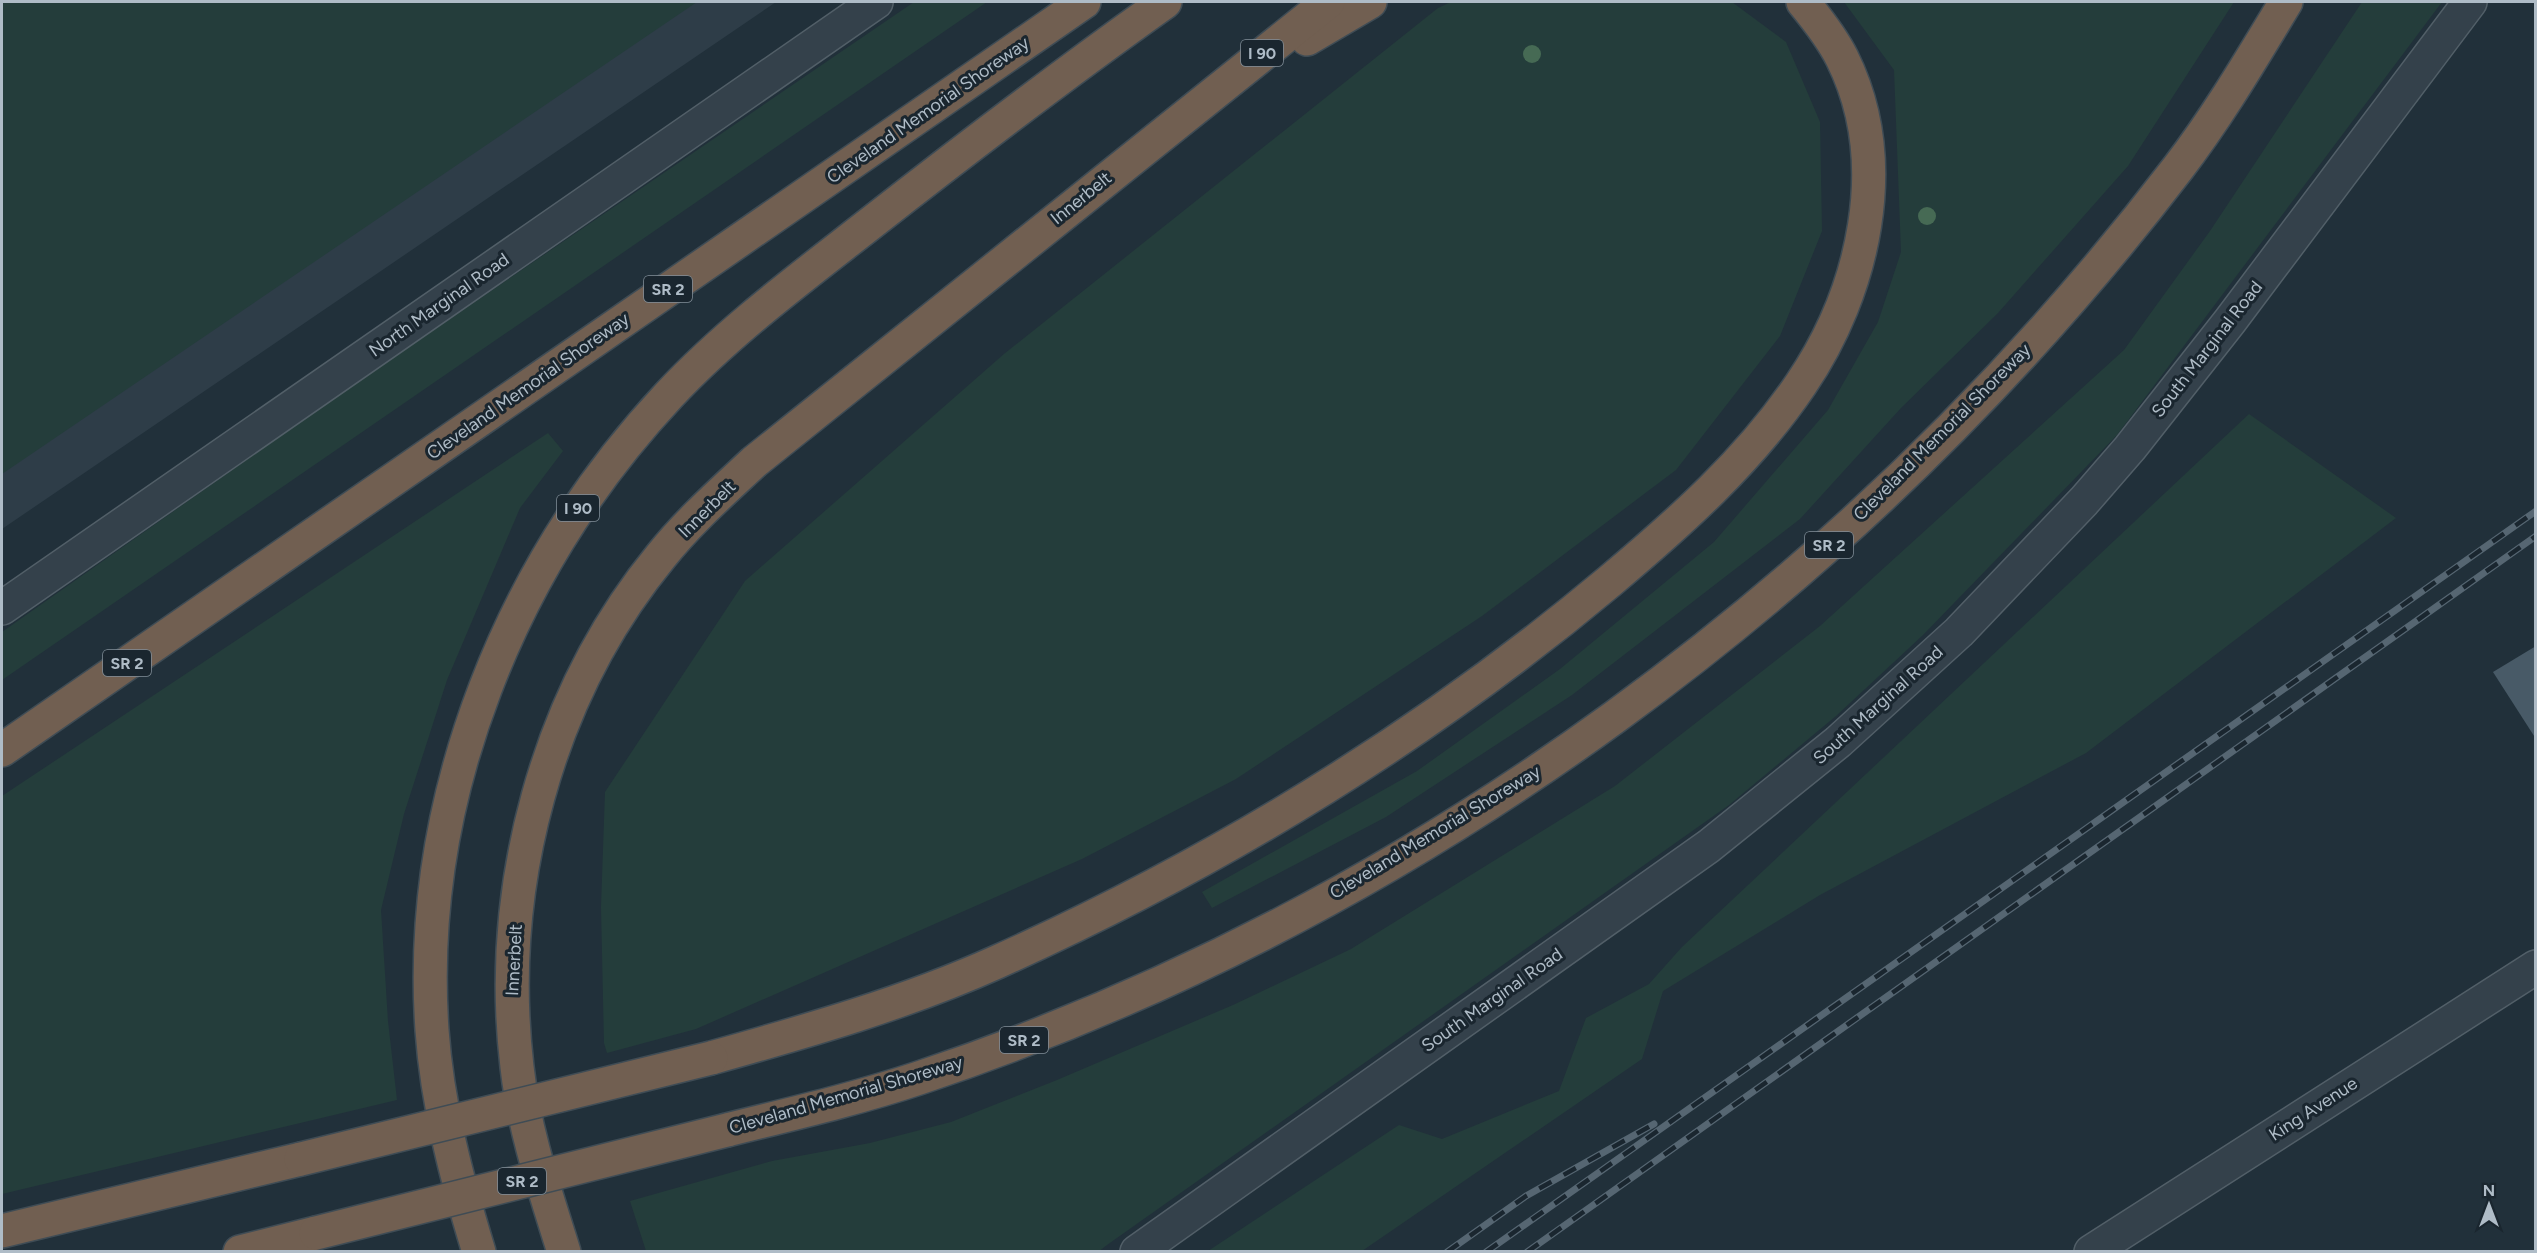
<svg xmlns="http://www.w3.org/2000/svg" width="2537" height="1253" font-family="Figtree,sans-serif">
  <rect width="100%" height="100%" fill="#21303a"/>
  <polygon fill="#2e3d48" points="2,2 776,2 2,529"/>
  <g fill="#243d3b">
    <polygon points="2,2 697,2 2,474"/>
    <polygon points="914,2 987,2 2,680 2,632 343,392"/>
    <polygon points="1451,2 1732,2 1786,42 1820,122 1822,231 1780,336 1676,470 1482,616 1236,779 1082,859 696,1029 607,1053 604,1043 601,907 605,792 745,581 1004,354 1438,8"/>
    <polygon points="1844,2 2234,2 2128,166 1998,313 1901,408 1800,519 1572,695 1386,817 1212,908 1202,892 1417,771 1560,669 1714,542 1828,410 1878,322 1901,252 1894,70"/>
    <polygon points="2362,2 2442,2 2117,435 1923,635 1836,716 1729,805 1107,1245 1098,1252 646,1251 630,1201 772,1161 870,1143 951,1122 1057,1080 1233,1005 1351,949 1615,786 1820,626 2124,350 2210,231"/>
    <polygon points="2249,414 2396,518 2086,753 1820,895 1663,991 1642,1059 1362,1251 1208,1251 1399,1125 1442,1139 1559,1091 1586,1018 1649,984 1682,947"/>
    <polygon points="548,433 563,451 520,508 447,680 404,814 381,910 388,1021 397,1100 2,1194 2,796"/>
  </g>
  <polygon fill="#485a67" points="2536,646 2536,739 2493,672"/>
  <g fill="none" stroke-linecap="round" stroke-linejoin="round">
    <defs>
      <g id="minor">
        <polyline points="2,608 876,2"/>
        <polyline points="2091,1252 2536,967"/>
      </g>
      <polyline id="tertiary" points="1137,1252 1709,846 1838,742 1959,632 2084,501 2130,448 2230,321 2470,2"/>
      <g id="motorway">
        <polyline points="1307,39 1370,2"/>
        <polyline points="2,750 1084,2"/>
        <path d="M711,1058C807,1031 906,1003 997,962C1217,863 1425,736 1610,581C1680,522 1749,461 1801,384C1864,291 1894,162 1842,58C1832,38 1817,19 1803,2"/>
        <path d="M727,1130C791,1114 856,1099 919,1078C1416,912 1860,583 2178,168C2218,116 2252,58 2286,2"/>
        <polyline points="2,1231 301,1159"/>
        <polyline points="240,1252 316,1233"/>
        <path d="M479,1252C457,1180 437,1104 432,1030C416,797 511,564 669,395C729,331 802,277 871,223C968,147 1065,73 1165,2"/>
        <path d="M564,1252C545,1191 524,1130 517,1067C496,888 546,696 661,556C689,521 722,492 754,462L1328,2"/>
      </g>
    </defs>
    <use href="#minor" stroke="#525f68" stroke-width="36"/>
    <use href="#tertiary" stroke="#525f68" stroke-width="36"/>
    <use href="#motorway" stroke="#3f4c55" stroke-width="36"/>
    <use href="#minor" stroke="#34414b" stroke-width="33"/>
    <use href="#tertiary" stroke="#34414b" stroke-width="33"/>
    <use href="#motorway" stroke="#715f51" stroke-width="33"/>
    <defs>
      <g id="rail">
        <polyline points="1447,1252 1526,1196 1654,1124"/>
        <polyline points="1486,1252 2536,511"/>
        <polyline points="1527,1252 2536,536"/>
      </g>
    </defs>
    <use href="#rail" stroke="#566672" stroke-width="7"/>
    <use href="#rail" stroke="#1a262f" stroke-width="4.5" stroke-dasharray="14" stroke-linecap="butt"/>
    <defs>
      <g id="motorway-bridge">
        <polyline points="301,1159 711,1058"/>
        <polyline points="316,1233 727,1130"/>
      </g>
    </defs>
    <use href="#motorway-bridge" stroke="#3f4c55" stroke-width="36" stroke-linecap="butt"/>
    <use href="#motorway-bridge" stroke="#715f51" stroke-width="33"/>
  </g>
  <g fill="#466a54">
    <circle cx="1532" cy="54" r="9"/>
    <circle cx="1927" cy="216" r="9"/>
  </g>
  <g text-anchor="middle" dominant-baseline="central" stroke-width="6" stroke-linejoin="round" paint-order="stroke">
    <g fill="#1a262f" stroke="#828f99" stroke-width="1.5">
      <rect x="1241" y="40" width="42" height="26" rx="4.5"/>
      <rect x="644" y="276" width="48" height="26" rx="4.5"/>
      <rect x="557" y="495" width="42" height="26" rx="4.5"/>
      <rect x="1805" y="532" width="48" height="26" rx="4.5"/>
      <rect x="103" y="650" width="48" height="26" rx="4.5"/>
      <rect x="1000" y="1027" width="48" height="26" rx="4.5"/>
      <rect x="498" y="1168" width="48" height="26" rx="4.5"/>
    </g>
    <g font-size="16" font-weight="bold" fill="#afbcc7">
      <text x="1262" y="53">I 90</text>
      <text x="668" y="289">SR 2</text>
      <text x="578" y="508">I 90</text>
      <text x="1829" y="545">SR 2</text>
      <text x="127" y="663">SR 2</text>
      <text x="1024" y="1040">SR 2</text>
      <text x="522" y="1181">SR 2</text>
    </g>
    <g font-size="18" fill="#afbcc7" stroke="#1a262f">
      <text transform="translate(928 110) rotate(-35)">Cleveland Memorial Shoreway</text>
      <text transform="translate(1081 198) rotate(-39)">Innerbelt</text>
      <text transform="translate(439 305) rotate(-35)">North Marginal Road</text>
      <text transform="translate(2207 349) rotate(-52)">South Marginal Road</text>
      <text transform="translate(528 386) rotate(-35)">Cleveland Memorial Shoreway</text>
      <text transform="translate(1942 432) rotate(-45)">Cleveland Memorial Shoreway</text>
      <text transform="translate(707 509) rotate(-45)">Innerbelt</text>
      <text transform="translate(1878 705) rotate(-42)">South Marginal Road</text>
      <text transform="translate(1435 832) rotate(-31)">Cleveland Memorial Shoreway</text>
      <text transform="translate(514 960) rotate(-87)">Innerbelt</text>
      <text transform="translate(1492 1000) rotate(-35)">South Marginal Road</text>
      <text transform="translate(846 1095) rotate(-16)">Cleveland Memorial Shoreway</text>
      <text transform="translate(2313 1109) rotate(-33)">King Avenue</text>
    </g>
  </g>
  <rect width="2537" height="1253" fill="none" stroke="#afbcc7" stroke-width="6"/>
  <g transform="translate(2489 1205)" stroke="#1a262f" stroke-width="4.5" paint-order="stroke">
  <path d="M0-4.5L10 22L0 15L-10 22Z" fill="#afbcc7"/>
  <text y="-9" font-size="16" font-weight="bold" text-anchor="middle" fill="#afbcc7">N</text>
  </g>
</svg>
